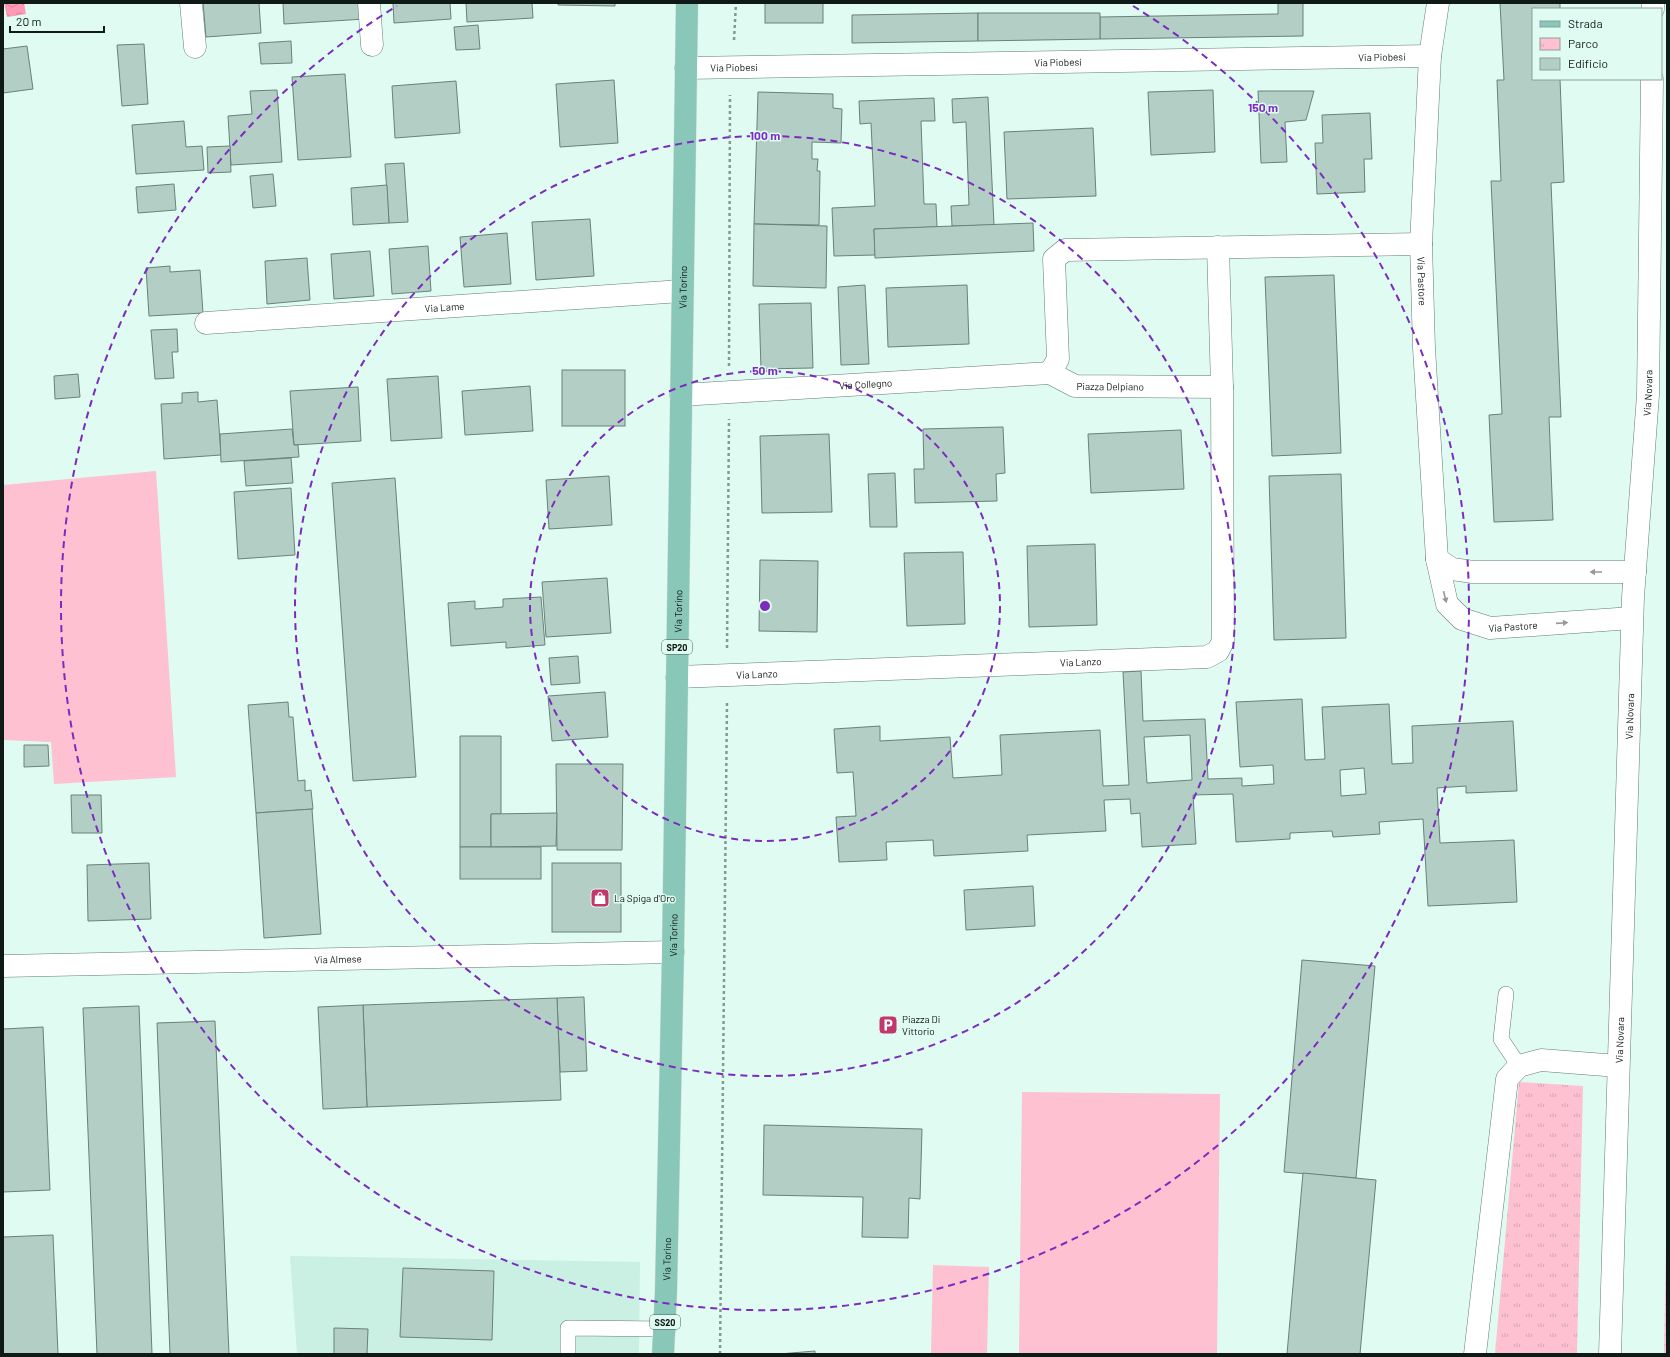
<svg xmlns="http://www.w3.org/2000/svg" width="1670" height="1357" font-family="Barlow,sans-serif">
  <defs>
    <pattern id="park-tufts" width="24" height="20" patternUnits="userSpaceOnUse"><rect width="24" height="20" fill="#fdc1d1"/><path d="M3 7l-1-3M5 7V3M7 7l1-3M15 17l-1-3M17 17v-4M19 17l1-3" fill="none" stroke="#d8a5b3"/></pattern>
    <pattern id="garden-furrows" width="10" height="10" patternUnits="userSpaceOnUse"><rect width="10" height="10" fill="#fdc1d1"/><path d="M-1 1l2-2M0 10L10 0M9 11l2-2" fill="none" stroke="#d8a5b3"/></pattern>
    <pattern id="water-waves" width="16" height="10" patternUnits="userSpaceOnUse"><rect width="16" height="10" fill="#fe9ab6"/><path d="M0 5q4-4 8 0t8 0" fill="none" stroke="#d8849c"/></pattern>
  </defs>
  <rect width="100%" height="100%" fill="#dffbf2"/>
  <polygon fill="#caefe3" points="290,1256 640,1262 639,1354 297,1354"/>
  <g fill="#fdc1d1">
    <polygon points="156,471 176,777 54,784 51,742 3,740 3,485"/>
    <polygon points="1022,1092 1220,1094 1217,1354 1019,1354"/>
    <polygon points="933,1265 989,1267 987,1354 931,1354"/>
  </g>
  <polygon fill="url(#park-tufts)" points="1519,1082 1583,1086 1577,1354 1495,1354"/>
  <polygon fill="url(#garden-furrows)" points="1667,1193 1667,1354 1664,1354"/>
  <polygon fill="url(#water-waves)" points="4,3 24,3 26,14 7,17"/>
  <g fill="#b3cec5" stroke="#69827a" fill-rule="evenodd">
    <polygon points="203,3 259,3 261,33 206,37"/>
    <polygon points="283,3 363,3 365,19 284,24"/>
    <polygon points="393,3 450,3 451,19 394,23"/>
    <polygon points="466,3 532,3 533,18 467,22"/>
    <polygon points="558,3 615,3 615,6 558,5"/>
    <rect x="765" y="3" width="58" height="20"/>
    <polygon points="1278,3 1303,3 1303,36 1100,39 1100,17 1278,14"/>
    <polygon points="1500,3 1560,3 1560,9 1533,9 1533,79 1560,79 1564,182 1551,183 1561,417 1549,417 1553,520 1494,522 1489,415 1502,414 1491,181 1501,181 1497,80 1504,80"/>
    <polygon points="978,13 978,41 852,43 852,15"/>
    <polygon points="978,13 1100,13 1100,39 978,41"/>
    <polygon points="478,25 480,49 456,50 454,27"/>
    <polygon points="291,41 292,63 261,64 259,43"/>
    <polygon points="144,44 148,104 122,106 117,45"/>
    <polygon points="27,46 33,89 3,93 3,49"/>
    <polygon points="345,74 351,157 298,160 292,77"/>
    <polygon points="614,80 618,143 560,147 556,84"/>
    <polygon points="456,81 460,133 395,138 392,86"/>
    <polygon points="277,90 282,162 231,165 228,116 252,114 250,91"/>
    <polygon points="1213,90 1215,152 1151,155 1148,92"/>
    <polygon points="1258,91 1314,91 1306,120 1285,122 1287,162 1261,163"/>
    <polygon points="758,92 833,94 833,108 842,109 841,143 812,142 812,159 818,159 817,171 820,171 819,225 754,224"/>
    <polygon points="988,97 994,225 952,226 951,206 969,205 966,122 953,123 952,99"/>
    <polygon points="934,98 935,121 921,121 924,204 936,204 937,227 874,229 875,255 834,256 832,208 875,206 871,123 860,124 859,101"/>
    <polygon points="1370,113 1372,159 1364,159 1365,192 1317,194 1315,143 1323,143 1322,115"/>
    <polygon points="184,121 186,147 202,146 204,170 136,174 132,125"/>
    <polygon points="1093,128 1096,196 1007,199 1004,132"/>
    <polygon points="230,146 231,172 208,173 207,147"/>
    <polygon points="404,163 408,222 389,223 385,164"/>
    <polygon points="273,174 276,206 253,208 250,176"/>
    <polygon points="174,184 176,210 138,213 136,187"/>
    <polygon points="387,185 389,223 353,225 351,188"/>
    <polygon points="590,219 594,276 536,280 532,222"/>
    <polygon points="1033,223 1034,251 875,258 874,229"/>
    <polygon points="754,224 827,226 826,288 753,286"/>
    <polygon points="507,233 511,284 464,287 460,237"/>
    <polygon points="428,246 431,291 392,294 389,249"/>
    <polygon points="370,251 374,296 334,299 331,254"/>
    <polygon points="307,258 310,300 267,304 265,261"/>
    <polygon points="170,266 170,272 200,270 203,313 149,316 146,268"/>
    <polygon points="1334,275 1341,453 1272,456 1265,277"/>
    <polygon points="865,285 869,364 841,365 838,287"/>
    <polygon points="967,285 969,344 888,347 886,288"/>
    <polygon points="811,303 813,368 761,369 759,304"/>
    <polygon points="177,329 178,352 172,352 174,378 155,379 151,330"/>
    <rect x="562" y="370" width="63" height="56"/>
    <polygon points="78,374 80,397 55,399 54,376"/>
    <polygon points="438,376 442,438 391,441 387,379"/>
    <polygon points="530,386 533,431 465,435 462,391"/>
    <polygon points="358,387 361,441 294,445 290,391"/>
    <polygon points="198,392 198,402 217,400 221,455 164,459 161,404 182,403 182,393"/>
    <polygon points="1003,427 1005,473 996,474 997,501 915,503 914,469 924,469 923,429"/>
    <polygon points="292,429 294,445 298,445 299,457 221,462 220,434"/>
    <polygon points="1181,430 1184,489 1091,493 1088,434"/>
    <polygon points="829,434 832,512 762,513 760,436"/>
    <polygon points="291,458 293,483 246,486 244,461"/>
    <polygon points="895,473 897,527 870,527 868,474"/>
    <polygon points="1341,474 1346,638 1274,640 1269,476"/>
    <polygon points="609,476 612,525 549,529 546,480"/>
    <polygon points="395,478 416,777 353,781 332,483"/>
    <polygon points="291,488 295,555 238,559 234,492"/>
    <polygon points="1095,544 1097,625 1029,627 1027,546"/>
    <polygon points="963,552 965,624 907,626 904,553"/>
    <polygon points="760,560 818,561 817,632 759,631"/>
    <polygon points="607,578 611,633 546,637 542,582"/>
    <polygon points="541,597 545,645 506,648 506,642 451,646 448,603 475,601 475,609 503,607 503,599"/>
    <polygon points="578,656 580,683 551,685 549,658"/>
    <path d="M1141,671L1143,721L1205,719L1208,779L1242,778V786L1274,784L1273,765L1240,767L1236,702L1302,699L1305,760L1325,759L1322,707L1389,704L1392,764L1413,763L1412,726L1513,721L1517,791L1466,793V786L1437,788L1440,843L1514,840L1517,902L1428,906L1423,819L1379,822L1380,834L1333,837L1332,831L1290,833V839L1236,842L1233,794L1193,795L1196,844L1142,847L1140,813L1131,814L1130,799L1104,800L1106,831L1027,835L1028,851L934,856L933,840L886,842L887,860L839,862L836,817L856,816L853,772L837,773L834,729L880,726V741L950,737L953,778L1002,775L1000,735L1100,730L1103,786L1129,785L1123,672ZM1190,735L1192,780L1147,783L1144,737ZM1364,768L1366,794L1341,796L1340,770Z"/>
    <polygon points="605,692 608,737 552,741 548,696"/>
    <polygon points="288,702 289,717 293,717 298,781 305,780 305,791 311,790 313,809 256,813 248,705"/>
    <polygon points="460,736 501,736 501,814 491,814 491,847 460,847"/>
    <polygon points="24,745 48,745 49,766 24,767"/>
    <polygon points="556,764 623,764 622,850 557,850"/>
    <polygon points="71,795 101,795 102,833 72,833"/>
    <polygon points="312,809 321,934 264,938 256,813"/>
    <polygon points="557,813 556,846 491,847 491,814"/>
    <rect x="460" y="847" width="81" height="32"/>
    <polygon points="149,863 151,919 88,921 87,865"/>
    <rect x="552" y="863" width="69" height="69"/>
    <polygon points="1033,886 1035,926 966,930 964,890"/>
    <polygon points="1302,960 1375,966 1356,1178 1284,1172"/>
    <polygon points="584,997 587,1071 560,1072 557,998"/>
    <polygon points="557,998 561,1100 367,1107 363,1005"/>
    <polygon points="363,1005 367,1107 323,1109 318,1007"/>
    <polygon points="139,1006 152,1354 97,1354 83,1008"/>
    <polygon points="215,1021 229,1354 170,1354 157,1023"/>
    <polygon points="43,1027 50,1190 3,1192 3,1029"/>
    <polygon points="764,1125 922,1129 920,1199 909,1198 908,1238 862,1237 863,1197 763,1195"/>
    <polygon points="1303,1173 1376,1180 1360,1354 1287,1354"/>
    <polygon points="53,1235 58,1354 3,1354 3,1237"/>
    <polygon points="403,1268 494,1271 492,1340 400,1337"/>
    <polygon points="334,1328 368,1329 367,1354 334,1354"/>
    <polygon points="815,1351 815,1354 779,1354"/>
  </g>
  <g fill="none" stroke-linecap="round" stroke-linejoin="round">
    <defs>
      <g id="lane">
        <polyline points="1506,994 1501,1039 1519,1066"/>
        <polyline points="568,1354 568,1328 668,1329"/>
      </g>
      <g id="street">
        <polyline points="191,3 195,47"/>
        <polyline points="369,3 372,45"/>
        <path id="s1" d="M1438,3L1430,56L1421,244L1424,348L1437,559L1447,604L1462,619L1490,628L1632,618"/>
        <polyline points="1653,9 1653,3"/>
        <path id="s2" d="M686,68L1430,56"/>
        <path id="s3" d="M206,323L682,291"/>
        <polyline points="1050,373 1058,359 1054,259 1065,250 1421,244"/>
        <path id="s4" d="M681,395L1050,373L1075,386L1222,387L1218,247"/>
        <polyline points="1437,559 1452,569 1473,572 1635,572"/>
        <path id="s5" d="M677,677L1207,657L1218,651L1223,641L1222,387"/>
        <path id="s6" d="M3,966L673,952"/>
        <polyline points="1475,1354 1507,1079 1519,1066 1541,1060 1618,1066"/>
        <path id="s7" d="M1610,1354L1633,597L1648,395L1652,79"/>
      </g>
      <g id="primary">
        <path id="s8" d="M663,1354L666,1291L673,952L687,3"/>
      </g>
    </defs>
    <use href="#lane" stroke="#637c74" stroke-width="16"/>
    <use href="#street" stroke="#637c74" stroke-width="23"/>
    <use href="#primary" stroke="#e2e3e3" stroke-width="23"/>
    <g stroke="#859993" stroke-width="2.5" stroke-dasharray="3 3" stroke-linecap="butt">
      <polyline points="734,40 736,3"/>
      <polyline points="729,366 730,95"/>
      <polyline points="727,648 729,419"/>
      <polyline points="720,1354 727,703"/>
    </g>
    <use href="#lane" stroke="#fff" stroke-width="15"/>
    <use href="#street" stroke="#fff" stroke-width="22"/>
    <use href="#primary" stroke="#89c7b8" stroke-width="22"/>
  </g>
  <defs><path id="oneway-solid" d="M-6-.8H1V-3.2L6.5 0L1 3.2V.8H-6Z"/></defs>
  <g fill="#939896">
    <use href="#oneway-solid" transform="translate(1596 572) rotate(180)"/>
    <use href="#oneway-solid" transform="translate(1445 597) rotate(76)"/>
    <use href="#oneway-solid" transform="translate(1562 623) rotate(-4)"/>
  </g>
  <g fill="none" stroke="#7b2cbf" stroke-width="2" stroke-dasharray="7 5">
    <circle cx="765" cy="606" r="235"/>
    <circle cx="765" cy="606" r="470"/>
    <path d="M1133 6A704 704 0 1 1 397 6"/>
  </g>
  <defs>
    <symbol id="shop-square" viewBox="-11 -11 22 22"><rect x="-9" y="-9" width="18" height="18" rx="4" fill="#c2376c" stroke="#dffbf2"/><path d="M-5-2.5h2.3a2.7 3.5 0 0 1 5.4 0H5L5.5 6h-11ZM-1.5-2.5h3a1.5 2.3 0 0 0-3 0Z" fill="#fff"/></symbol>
    <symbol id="parking-square" viewBox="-11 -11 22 22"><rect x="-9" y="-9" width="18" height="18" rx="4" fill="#c2376c" stroke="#dffbf2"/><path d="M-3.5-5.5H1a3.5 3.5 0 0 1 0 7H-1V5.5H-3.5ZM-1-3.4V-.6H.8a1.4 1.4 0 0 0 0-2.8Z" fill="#fff"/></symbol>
  </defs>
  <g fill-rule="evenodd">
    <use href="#shop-square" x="589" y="887" width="22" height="22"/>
    <use href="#parking-square" x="877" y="1014" width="22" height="22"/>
  </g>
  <g text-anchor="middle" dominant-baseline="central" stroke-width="3" stroke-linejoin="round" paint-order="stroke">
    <g fill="#dffbf2" stroke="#4d5d58" stroke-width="1">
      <rect x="662" y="640" width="30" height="14" rx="3"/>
      <rect x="650" y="1315" width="30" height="14" rx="3"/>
    </g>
    <g font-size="9" font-weight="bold" fill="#0f1916">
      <text x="677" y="647">SP20</text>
      <text x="665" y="1322">SS20</text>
    </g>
    <g font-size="10" fill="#0f1916" stroke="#dffbf2">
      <text stroke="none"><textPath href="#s2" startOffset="696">Via Piobesi</textPath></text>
      <text stroke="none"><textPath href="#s2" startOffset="372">Via Piobesi</textPath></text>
      <text stroke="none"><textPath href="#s2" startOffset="48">Via Piobesi</textPath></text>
      <text stroke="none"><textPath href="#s1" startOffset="279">Via Pastore</textPath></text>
      <text stroke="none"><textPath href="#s8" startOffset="1067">Via Torino</textPath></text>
      <text stroke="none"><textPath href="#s3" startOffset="239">Via Lame</textPath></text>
      <text stroke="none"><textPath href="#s4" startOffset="185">Via Collegno</textPath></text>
      <text stroke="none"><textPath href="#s4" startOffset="433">Piazza Delpiano</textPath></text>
      <text stroke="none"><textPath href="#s7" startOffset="962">Via Novara</textPath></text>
      <text stroke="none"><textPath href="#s8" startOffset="743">Via Torino</textPath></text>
      <text stroke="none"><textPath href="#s1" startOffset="677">Via Pastore</textPath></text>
      <text stroke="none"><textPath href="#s5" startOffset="404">Via Lanzo</textPath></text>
      <text stroke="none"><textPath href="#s5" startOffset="80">Via Lanzo</textPath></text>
      <text stroke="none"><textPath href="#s7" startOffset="638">Via Novara</textPath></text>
      <text stroke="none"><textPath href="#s8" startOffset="419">Via Torino</textPath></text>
      <text stroke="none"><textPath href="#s6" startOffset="335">Via Almese</textPath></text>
      <text stroke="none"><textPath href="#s7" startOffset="314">Via Novara</textPath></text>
      <text stroke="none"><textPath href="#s8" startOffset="95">Via Torino</textPath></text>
    </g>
    <g font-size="10" fill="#0f1916" stroke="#dffbf2" text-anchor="start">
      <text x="614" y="898">La Spiga d'Oro</text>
      <text x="902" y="1019">Piazza Di<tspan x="902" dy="12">Vittorio</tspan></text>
    </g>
  </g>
  <circle cx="765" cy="606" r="6" fill="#7b2cbf" stroke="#dffbf2" stroke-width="2"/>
  <g font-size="12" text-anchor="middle" font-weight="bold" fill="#7b2cbf" stroke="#dffbf2" stroke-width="3" stroke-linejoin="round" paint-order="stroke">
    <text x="1263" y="112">150 m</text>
    <text x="765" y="140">100 m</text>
    <text x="765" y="375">50 m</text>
  </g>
  <rect width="1670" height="1357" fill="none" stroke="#0f1916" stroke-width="8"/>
  <rect x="1532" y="8" width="130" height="72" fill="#dffbf2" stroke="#8ca19a"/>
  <rect x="1540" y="21" width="20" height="6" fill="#89c7b8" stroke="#8ca19a"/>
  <text x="1568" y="28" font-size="12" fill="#0f1916">Strada</text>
  <rect x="1540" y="38" width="20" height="12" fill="url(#park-tufts)" stroke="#8ca19a"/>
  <text x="1568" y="48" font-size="12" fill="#0f1916">Parco</text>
  <rect x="1540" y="58" width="20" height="12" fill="#b3cec5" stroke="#8ca19a"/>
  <text x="1568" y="68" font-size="12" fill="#0f1916">Edificio</text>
  <path d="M10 26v6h94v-6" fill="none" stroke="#0f1916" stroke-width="2"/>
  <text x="16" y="26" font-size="12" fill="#0f1916" stroke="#dffbf2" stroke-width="3" paint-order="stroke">20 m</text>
</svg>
